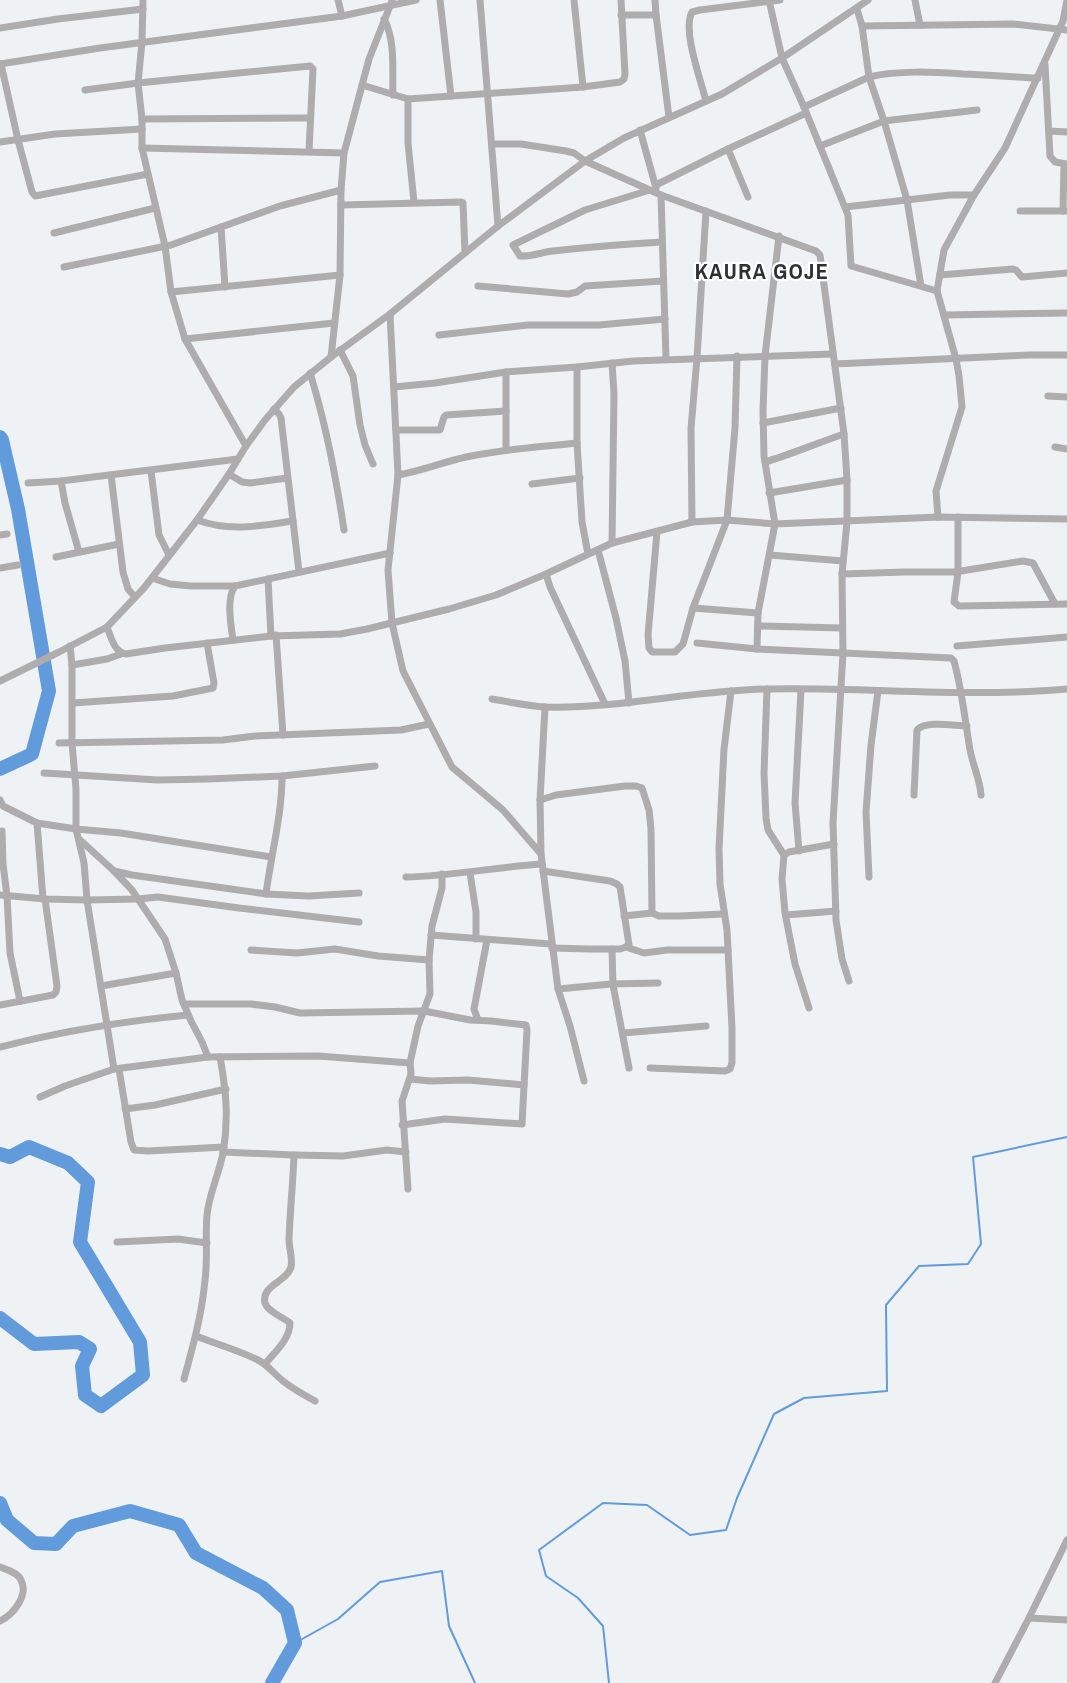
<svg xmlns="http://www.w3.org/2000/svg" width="1067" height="1683" font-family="'Archivo Narrow',sans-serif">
  <rect width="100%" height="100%" fill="#eff2f5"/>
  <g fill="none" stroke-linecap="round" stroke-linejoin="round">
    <g stroke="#629bdb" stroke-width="2">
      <polyline points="295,1643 338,1619 380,1582 442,1571 449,1626 475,1683"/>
      <polyline points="609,1683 603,1626 578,1598 546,1576 539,1550 603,1503 647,1505 690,1535 726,1530 737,1498 774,1414 804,1398 887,1391 886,1305 919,1266 968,1264 981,1244 973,1157 1067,1137"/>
    </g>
    <g stroke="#629bdb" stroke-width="14">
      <polyline points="0,437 2,440 18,509 49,691 32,754 0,769"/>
      <polyline points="0,1154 10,1157 29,1147 68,1163 88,1182 80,1242 140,1342 143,1375 101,1406 85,1395 82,1366 90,1349 79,1342 34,1344 0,1318"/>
      <polyline points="0,1503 7,1520 34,1543 56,1544 73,1526 130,1511 179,1525 196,1553 263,1588 287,1610 295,1643 272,1683"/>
    </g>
    <g stroke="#aeacac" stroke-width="7">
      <polyline points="143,0 142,42 138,83 142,119 142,148 165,246 171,292 185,339 246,446"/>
      <polyline points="338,0 342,16"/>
      <polyline points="440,0 451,96"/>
      <polyline points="480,0 498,226"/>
      <polyline points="574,0 583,87"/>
      <polyline points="655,0 656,15 669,117"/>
      <polyline points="769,0 782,58 804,107 848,215 851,266 937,291"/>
      <polyline points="915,0 920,25"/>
      <polyline points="857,9 862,26 869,77 884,121 907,200 921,286"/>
      <polyline points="621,15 656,15"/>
      <path d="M384,19C396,41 392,72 393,95"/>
      <polyline points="862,26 1013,24 1067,30"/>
      <polyline points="0,28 58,19 143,9"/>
      <polyline points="0,64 100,48 342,16 416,0"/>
      <polyline points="1,64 18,140 32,192 35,196 148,174"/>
      <polyline points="1045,65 1050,156 1055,162 1067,164"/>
      <polyline points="362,85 408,99 583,87 620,82 624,79 625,74 621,0"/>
      <polyline points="85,90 138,83 310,66 313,69 309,151"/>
      <polyline points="408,99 408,143 414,202"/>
      <path d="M706,101C701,80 682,31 692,12L700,10L780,0"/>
      <path d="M804,107L869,77C899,70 932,72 963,74C988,75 1013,77 1038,78"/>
      <polyline points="142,119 310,118"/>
      <polyline points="640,130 656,188"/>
      <polyline points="1049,131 1067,132"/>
      <polyline points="0,142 55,134 142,129"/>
      <polyline points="492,144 521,144 566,151 574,153 585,161 661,195 816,251 820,255 844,434 847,480 847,522 842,574 843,653 833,823 836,920 842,959 849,981"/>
      <polyline points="820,146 884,121 977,110"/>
      <polyline points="142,148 344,153"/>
      <polyline points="728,149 748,197"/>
      <polyline points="656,185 728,149 806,113"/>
      <path d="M650,190L585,210L513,245L520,256C531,257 542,252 553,251C589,247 626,244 662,242"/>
      <polyline points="661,195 666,359"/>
      <polyline points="341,205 461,202 463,203 465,253"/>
      <polyline points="845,207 950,195 974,195"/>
      <polyline points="1020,211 1067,211"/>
      <polyline points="1063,211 1064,164"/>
      <polyline points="221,227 225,287"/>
      <polyline points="54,233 155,208"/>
      <polyline points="64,267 171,245 280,206 341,190"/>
      <polyline points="940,275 1013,269 1016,270 1022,277 1067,273"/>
      <polyline points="478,286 568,294 577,292 585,286 663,281"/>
      <polyline points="171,292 340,275"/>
      <polyline points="390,314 398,475 388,570 392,623 403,671 452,767 503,810 541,854 558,989 570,1026 584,1081"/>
      <polyline points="944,315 1067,313"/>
      <polyline points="439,335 528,325 599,325 665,319"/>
      <polyline points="185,339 334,323"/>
      <polyline points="340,350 353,376 360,425 365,445 373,464"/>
      <polyline points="331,357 340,275 341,190 344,153 369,59 392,1"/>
      <polyline points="835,364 1029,355 1067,355"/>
      <polyline points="577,367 577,443 582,522 588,554"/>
      <path d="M310,373C326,424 336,477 344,530"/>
      <polyline points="394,387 435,383 506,372 577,367 633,361 833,354"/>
      <polyline points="1048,396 1067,397"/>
      <polyline points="274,409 279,414 281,418 299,572"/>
      <polyline points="763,423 841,408"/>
      <polyline points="396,430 440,430 444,417 446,415 506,411"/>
      <polyline points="1055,447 1067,449"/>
      <polyline points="506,450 506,372"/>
      <path d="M765,462C792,454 817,443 844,434"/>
      <polyline points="151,471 159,535 169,555"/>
      <polyline points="229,474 242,482 250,483 287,478"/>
      <polyline points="111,475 123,572 128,589 135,597"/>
      <path d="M398,475C421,471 443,462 466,457C503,449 540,447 577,443"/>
      <polyline points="61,481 65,503 79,552"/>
      <polyline points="28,483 61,481 238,459"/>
      <polyline points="532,484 580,478"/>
      <polyline points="769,493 847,480"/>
      <polyline points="938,517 936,491 962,407 959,376 956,359 937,291 944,250 974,195 1005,148 1063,21 1067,0"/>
      <polyline points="958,517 958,572 954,602 959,606 1067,604"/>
      <path d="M197,520C230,532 258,526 293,521"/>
      <polyline points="692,522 691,428 697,358 706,211"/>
      <polyline points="657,532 648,635 649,648 652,652 675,652 683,644 693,608 727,520 735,428 737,356"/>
      <polyline points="0,535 7,534"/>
      <polyline points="612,543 614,394 612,363"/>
      <polyline points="598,550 616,618 625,661 629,703"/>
      <polyline points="770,555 843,561"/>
      <polyline points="56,557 119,544"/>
      <polyline points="0,568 18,565"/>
      <polyline points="546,574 550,587 605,704"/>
      <polyline points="842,574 905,572 955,572 1023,561 1033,563 1055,604"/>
      <polyline points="152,578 170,584 191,586 235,586 390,553"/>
      <polyline points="268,579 271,636"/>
      <polyline points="693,608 758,613"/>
      <polyline points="758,626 842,628"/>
      <path d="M107,627C111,637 114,652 126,654L165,648L271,636L340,634L367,629L449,609L496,595L546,574L612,543L692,522L727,520L775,524L938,517L1067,519"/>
      <polyline points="276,635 283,735"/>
      <path d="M233,640C231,626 226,597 235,586"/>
      <path d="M697,643L757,649L951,658L954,661C962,690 965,720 970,750C973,766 980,779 981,795"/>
      <polyline points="70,646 72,665 72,743 76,789 76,829 84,863 87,900 114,1069"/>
      <polyline points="957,646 1067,637"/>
      <polyline points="757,649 758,613 775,524 764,456 763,411 765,356 779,236"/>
      <polyline points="72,665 107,659 121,654"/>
      <polyline points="0,681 59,652 107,627 144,588 197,520 229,474 246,446 265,420 294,387 331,357 390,314 498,226 585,161 624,138 722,94 782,58 868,0"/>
      <polyline points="767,689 764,773 766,818 768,830 784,855 782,879 785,913 795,964 809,1008"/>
      <path d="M492,699C510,702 528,706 546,707C620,709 694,690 768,689C868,687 967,698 1067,689"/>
      <polyline points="73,703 173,696 213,688 214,683 207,643"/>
      <polyline points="59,743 223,740 255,736 401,730 429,724"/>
      <polyline points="44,773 158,780 208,779 282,776 375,766"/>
      <path d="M914,795L917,730C926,720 954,726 967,726"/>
      <polyline points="0,800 3,806 37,823 76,829 121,833 271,857"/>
      <polyline points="540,800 556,795 625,786 636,786 642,788 649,810 651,829 652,913"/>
      <polyline points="37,823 43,899"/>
      <polyline points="2,831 3,864 7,896 10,953 20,1001"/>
      <polyline points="79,839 114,871 132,875 266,894 309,896 359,893"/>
      <polyline points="799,851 795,803 801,690"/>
      <polyline points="541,854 540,800 545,707"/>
      <polyline points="784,855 789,852 834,844"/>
      <polyline points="114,871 132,890 165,939 176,973 182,1000 191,1021 202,1042 208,1057"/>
      <polyline points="543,871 610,881 617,884 620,887 629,945 626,947"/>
      <polyline points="470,873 476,912 476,939"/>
      <path d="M406,877C452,876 496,867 542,864"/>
      <polyline points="869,877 866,812 871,745 878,691"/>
      <path d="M266,894C271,854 282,816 282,776"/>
      <polyline points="0,895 45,899 87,900 138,899 158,897 239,908 359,922"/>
      <polyline points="786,915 836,911"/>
      <polyline points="624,916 652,913 659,916 680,916 724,914"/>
      <polyline points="431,935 551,944"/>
      <polyline points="552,948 589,949 620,949 626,947 644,953 667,950 728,950"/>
      <polyline points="612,949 613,985 629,1068"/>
      <polyline points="251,950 297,953 335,949 378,956 429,960"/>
      <polyline points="101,986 176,973"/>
      <polyline points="558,989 611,984 658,983"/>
      <polyline points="184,1004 251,1004 275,1007 300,1013 424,1011 470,1020 491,1021 526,1025 527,1030 522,1124 445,1119 402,1125"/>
      <polyline points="0,1005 53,995 56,992 57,986 45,899"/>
      <polyline points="478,1020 474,1009 487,940"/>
      <polyline points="623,1033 706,1026"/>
      <path d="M0,1047C63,1031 123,1021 188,1015"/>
      <polyline points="650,1068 725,1071 730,1069 732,1063 732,1028 727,930 720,884 719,849 724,749 731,691"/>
      <polyline points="119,1069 131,1142 134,1150 148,1151 224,1147"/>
      <polyline points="410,1079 430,1081 468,1080 524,1085"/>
      <polyline points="40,1097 65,1086 114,1069 208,1057 318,1056 410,1063"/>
      <polyline points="125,1109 155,1105 226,1089"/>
      <polyline points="223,1152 294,1155 343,1156 387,1150 406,1152"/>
      <polyline points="408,1189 402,1101 411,1074 410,1063 418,1026 430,994 429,960 432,926 442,888 442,874"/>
      <polyline points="117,1242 178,1239 207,1243"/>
      <path d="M196,1336C216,1344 238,1350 258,1360C268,1365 274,1374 283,1381C293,1389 304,1395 315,1401"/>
      <path d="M265,1364C275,1352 290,1339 290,1323C283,1317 268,1312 265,1303C261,1285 287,1282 291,1267C293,1258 289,1249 289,1239C290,1211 293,1183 294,1155"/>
      <path d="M184,1379C193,1346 202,1314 205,1280C208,1259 205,1237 207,1215C209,1194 219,1174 223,1153C229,1119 226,1090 220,1057"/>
      <path d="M0,1567C7,1570 17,1572 21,1580C29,1595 13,1615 0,1621"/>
      <polyline points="1029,1618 1067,1620"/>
      <polyline points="995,1683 1029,1618 1067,1540"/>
    </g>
  </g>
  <g text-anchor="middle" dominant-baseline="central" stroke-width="4.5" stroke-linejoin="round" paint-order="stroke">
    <g font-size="22" font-weight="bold" letter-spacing="1.5" fill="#2e3033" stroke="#fff">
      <text x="762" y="271">KAURA GOJE</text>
    </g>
  </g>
</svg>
